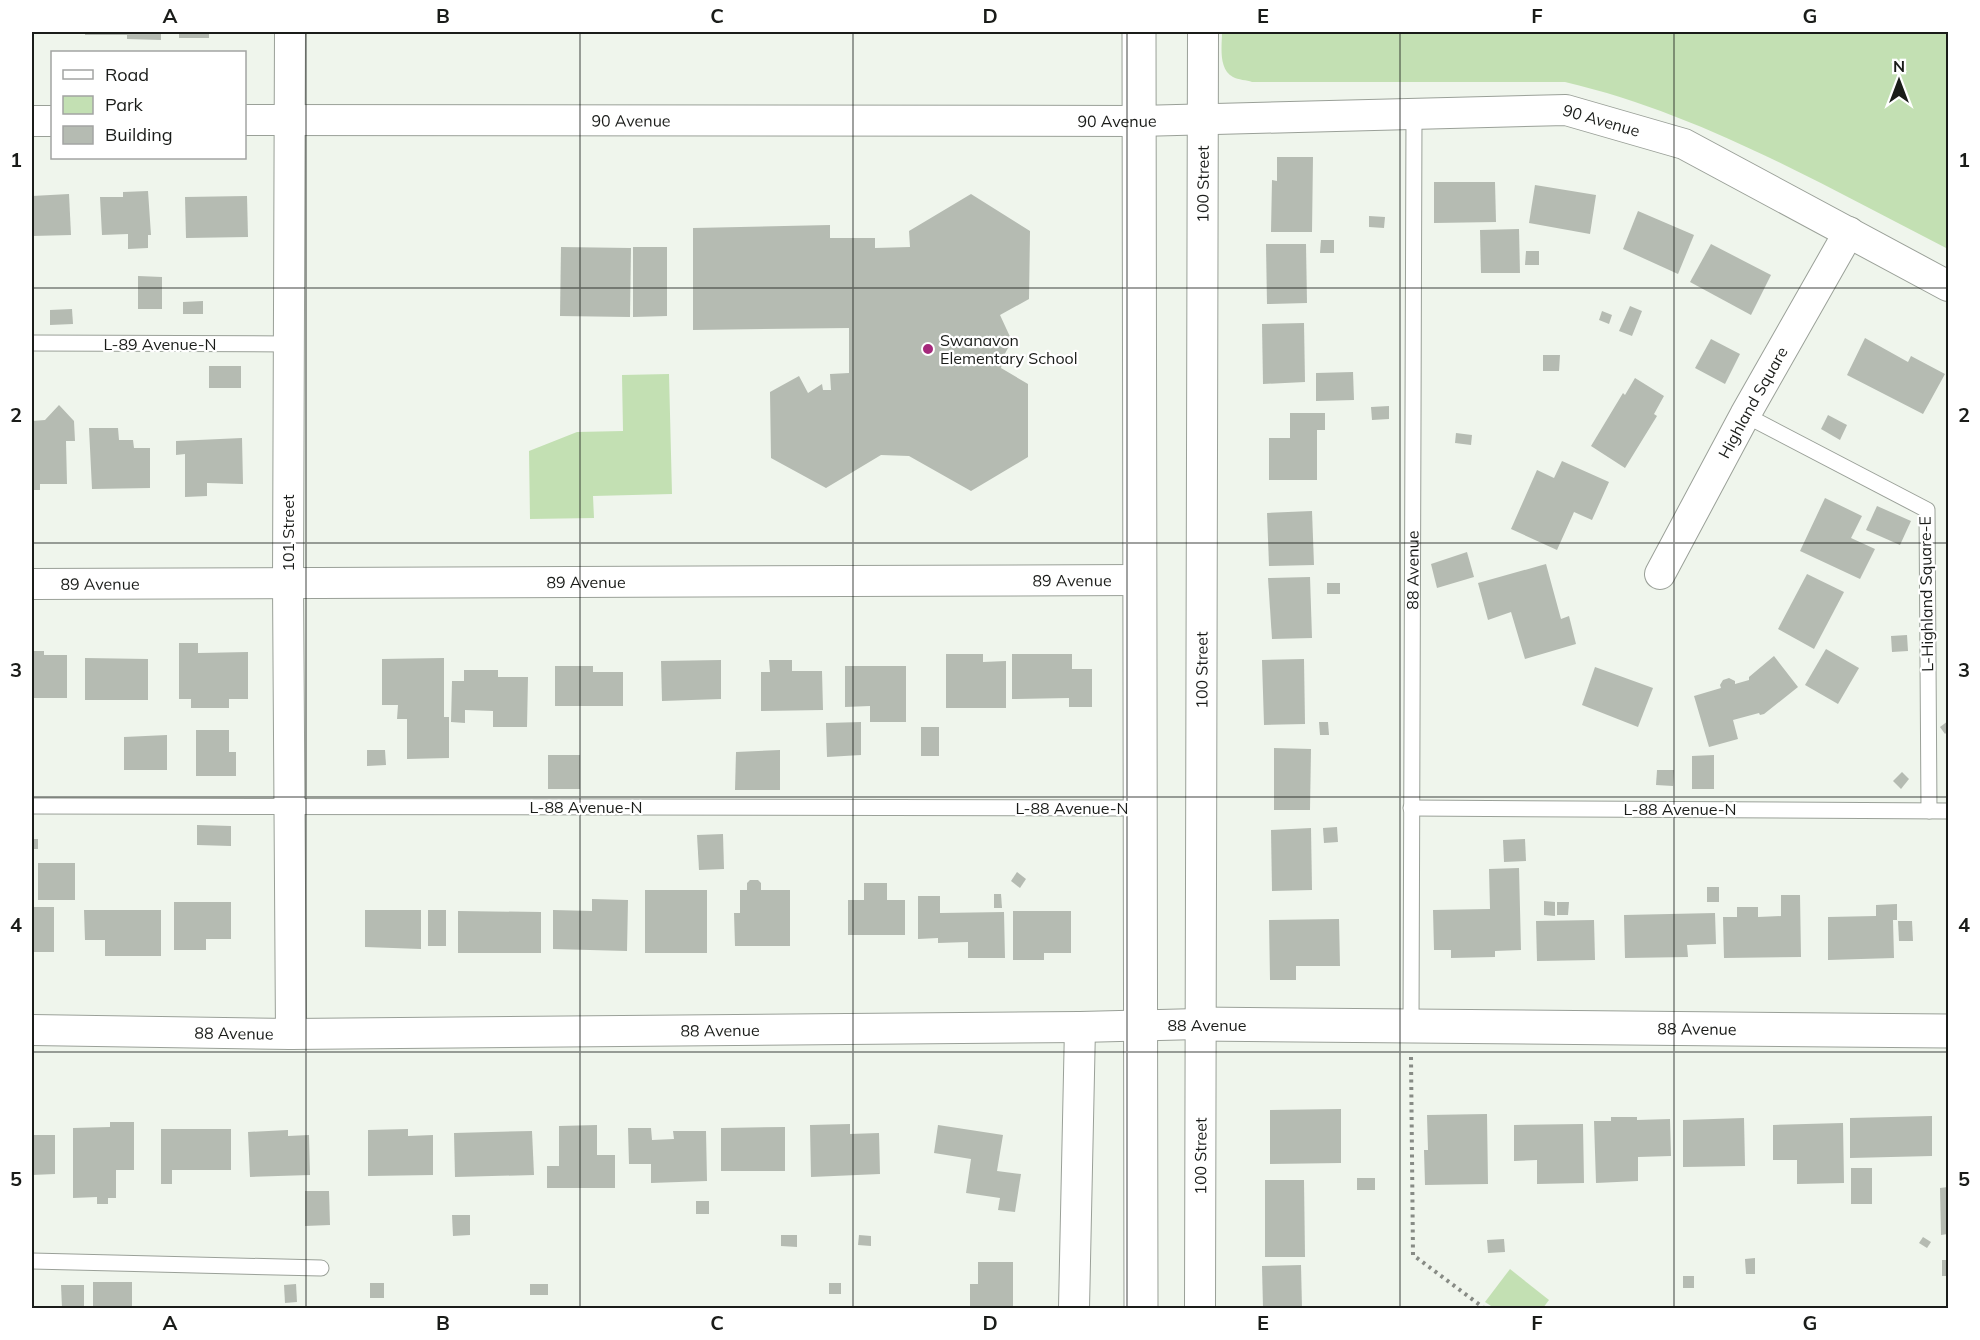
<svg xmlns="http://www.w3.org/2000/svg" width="1980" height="1340" font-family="Mulish,sans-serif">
  <rect width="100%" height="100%" fill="#eff5ec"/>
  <g fill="#c3e0b3">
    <path d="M1222,32H1948V249C1824,186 1702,114 1565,82H1252C1247,80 1238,80 1233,77C1218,69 1222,46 1222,32Z"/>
    <polygon points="669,374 672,494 593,496 594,518 530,519 529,451 577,432 623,431 622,375"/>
    <polygon points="1510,1269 1549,1300 1543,1308 1494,1308 1485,1302"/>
  </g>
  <g fill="#b5bbb2">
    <polygon points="85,32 161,32 161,40 127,39 127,35 85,35"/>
    <rect x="179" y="32" width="30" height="6"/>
    <polygon points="1277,157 1313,157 1312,232 1271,232 1272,180 1277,181"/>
    <polygon points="1434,182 1495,182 1496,222 1434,223"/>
    <polygon points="1535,185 1596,195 1590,234 1529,223"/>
    <polygon points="148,191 151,235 148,235 148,248 128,249 128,234 102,235 100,197 123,197 123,192"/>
    <polygon points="69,194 71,235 32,236 32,196"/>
    <polygon points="971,194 1030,231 1029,299 1000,315 1012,341 1003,357 1001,368 1028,384 1028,457 971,491 909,456 881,455 826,488 771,458 770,392 799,376 808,393 822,384 823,390 831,390 830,374 849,373 849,328 693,330 693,228 830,225 830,238 875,238 875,248 910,247 909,231"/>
    <polygon points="247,196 248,237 186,238 185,197"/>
    <polygon points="1638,211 1694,235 1678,274 1623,249"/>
    <polygon points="1369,216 1385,217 1384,228 1369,227"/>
    <polygon points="1519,229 1520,273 1481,273 1480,230"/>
    <polygon points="1321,240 1334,240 1334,253 1320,253"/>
    <polygon points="1266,244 1306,244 1307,303 1267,304"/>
    <polygon points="1711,244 1771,275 1751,315 1690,282"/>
    <polygon points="561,247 631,248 630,317 560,316"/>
    <polygon points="633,247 667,247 667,316 633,317"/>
    <polygon points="1526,251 1539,251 1539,265 1525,265"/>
    <polygon points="138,276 162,277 162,309 138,309"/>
    <polygon points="203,301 203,314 183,314 183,302"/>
    <polygon points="1630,306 1642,311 1632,336 1619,331"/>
    <polygon points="72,309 73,324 50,325 50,310"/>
    <polygon points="1602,311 1612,315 1609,324 1599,320"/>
    <polygon points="1304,323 1305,382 1263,384 1262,324"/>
    <polygon points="1865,338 1908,362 1911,356 1945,374 1923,414 1847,375"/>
    <polygon points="1711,339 1740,354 1725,384 1695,368"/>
    <polygon points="1543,355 1560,355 1559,371 1543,371"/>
    <rect x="209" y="366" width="32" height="22"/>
    <polygon points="1353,372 1354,400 1316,401 1316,373"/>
    <polygon points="1635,378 1664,396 1654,414 1657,416 1625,468 1591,446 1623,393 1625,395"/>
    <polygon points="59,405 74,421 75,441 66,441 67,484 40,484 40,490 32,490 32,421 45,420"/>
    <polygon points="1389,406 1389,419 1372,420 1371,407"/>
    <polygon points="1290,413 1325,413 1325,430 1317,430 1317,480 1269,480 1269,438 1290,438"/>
    <polygon points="1828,415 1847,425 1840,440 1821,429"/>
    <polygon points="89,428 118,428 119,440 133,440 134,448 150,448 150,488 92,489"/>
    <polygon points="1456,433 1472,435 1471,445 1455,443"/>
    <polygon points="242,438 243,484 207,483 207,496 185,497 185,454 176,455 176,441"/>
    <polygon points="1562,461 1609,482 1592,520 1574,512 1557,550 1511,529 1537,470 1554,478"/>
    <polygon points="1825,498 1862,516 1851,538 1875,549 1860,579 1800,551"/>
    <polygon points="1877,506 1911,521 1900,545 1866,530"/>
    <polygon points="1312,511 1314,565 1269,566 1267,513"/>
    <polygon points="1467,552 1474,577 1437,588 1431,564"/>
    <polygon points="1546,564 1561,619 1569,616 1576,644 1525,659 1511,612 1488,620 1478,583"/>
    <polygon points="1807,574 1844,592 1814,649 1778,629"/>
    <polygon points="1310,577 1312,638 1272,639 1268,578"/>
    <rect x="1327" y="583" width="13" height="11"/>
    <polygon points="1907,635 1908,651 1892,652 1891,636"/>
    <polygon points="179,643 198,643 198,653 248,652 248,699 229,699 229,708 191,708 191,699 179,699"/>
    <polygon points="1826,649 1859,668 1838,704 1805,685"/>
    <polygon points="32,651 44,651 44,655 67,655 67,698 32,698"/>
    <polygon points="946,654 983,654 983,662 1006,661 1006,708 946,708"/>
    <polygon points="1012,654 1072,654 1072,669 1092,669 1092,707 1069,707 1069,698 1012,699"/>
    <polygon points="1774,656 1798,687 1764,714 1760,715 1759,713 1733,720 1738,739 1709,747 1694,696 1721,688 1720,685 1723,680 1729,678 1735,681 1735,684 1749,680 1749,677"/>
    <polygon points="85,658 148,659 148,700 85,700"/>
    <polygon points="444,658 444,717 449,717 449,758 407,759 407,719 397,719 398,705 382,705 382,659"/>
    <polygon points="1304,659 1305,724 1264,725 1262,660"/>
    <polygon points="721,660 721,699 662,701 661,661"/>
    <polygon points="769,660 792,660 792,671 822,671 823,710 761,711 761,672 770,672"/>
    <polygon points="555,666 593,666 593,672 623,672 623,706 555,706"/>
    <polygon points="845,666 906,666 906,722 870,722 870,706 845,707"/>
    <polygon points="1595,667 1653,688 1638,727 1582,705"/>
    <polygon points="464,670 498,670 498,677 528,677 527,727 493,727 493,711 465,710 465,723 451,722 452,681 464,681"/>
    <polygon points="1948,721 1948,731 1945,734 1940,727"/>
    <polygon points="861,722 861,755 827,757 826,723"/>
    <polygon points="1319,722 1328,722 1329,735 1320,735"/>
    <rect x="921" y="727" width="18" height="29"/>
    <polygon points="196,730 229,730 229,752 236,752 236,776 196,776"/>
    <polygon points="167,735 167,770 124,770 124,737"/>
    <polygon points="1274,748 1311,749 1310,810 1274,810"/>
    <polygon points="367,750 385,750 386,765 367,766"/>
    <polygon points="780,750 780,790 735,790 736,752"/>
    <rect x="548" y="755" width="32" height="34"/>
    <polygon points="1714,755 1714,789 1692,789 1692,756"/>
    <polygon points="1657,770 1674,770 1673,786 1656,785"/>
    <polygon points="1902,772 1909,779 1901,789 1893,781"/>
    <polygon points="197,825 231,826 231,846 197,845"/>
    <polygon points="1337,827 1338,842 1324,843 1323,828"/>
    <polygon points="1311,828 1312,890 1272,891 1271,830"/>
    <polygon points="723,834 724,869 699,870 697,835"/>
    <rect x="32" y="839" width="6" height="10"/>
    <polygon points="1525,839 1526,861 1504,862 1503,840"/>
    <rect x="38" y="863" width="37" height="37"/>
    <polygon points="1519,868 1521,950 1495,951 1495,957 1451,958 1451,950 1434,950 1433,910 1490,909 1489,869"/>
    <polygon points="1017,872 1026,879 1020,888 1011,881"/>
    <polygon points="750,880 758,880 761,883 761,890 790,890 790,946 735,946 734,913 740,913 740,890 747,890 747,883"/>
    <polygon points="864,883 887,883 887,900 905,900 905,935 848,935 848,900 864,900"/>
    <rect x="1707" y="887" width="12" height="15"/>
    <rect x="645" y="890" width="62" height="63"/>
    <polygon points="994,894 1001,894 1002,908 994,908"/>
    <polygon points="1781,895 1800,895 1801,957 1724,958 1723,917 1737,917 1737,907 1758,907 1758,917 1781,916"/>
    <polygon points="918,896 940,896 940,913 1004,912 1005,958 968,958 968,942 938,943 938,938 918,939"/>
    <polygon points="592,899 628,900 627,951 553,949 553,910 592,911"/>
    <polygon points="1544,901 1555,902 1555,916 1544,915"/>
    <polygon points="174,902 231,902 231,939 206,939 206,950 174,950"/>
    <polygon points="1557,902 1569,902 1568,915 1557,915"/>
    <polygon points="1897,904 1897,920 1893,920 1894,958 1828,960 1828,917 1876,916 1876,905"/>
    <rect x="32" y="907" width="22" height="45"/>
    <polygon points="84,910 161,910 161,956 105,956 105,940 85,940"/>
    <polygon points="365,910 421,910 421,949 365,947"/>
    <rect x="428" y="910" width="18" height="36"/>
    <polygon points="458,911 541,912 541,953 458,953"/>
    <polygon points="1013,911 1071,911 1071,953 1044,953 1044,960 1013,960"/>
    <polygon points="1715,913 1716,944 1687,945 1688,957 1625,958 1624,915"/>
    <polygon points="1339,919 1340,966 1296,966 1296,980 1270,980 1269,920"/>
    <polygon points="1594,920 1595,960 1537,961 1536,921"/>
    <polygon points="1898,921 1912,921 1913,941 1899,941"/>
    <polygon points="1341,1109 1341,1163 1270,1164 1270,1110"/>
    <polygon points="1487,1114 1488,1184 1425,1185 1424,1150 1428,1150 1427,1115"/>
    <polygon points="1932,1116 1932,1156 1850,1158 1850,1118"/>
    <polygon points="1611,1117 1637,1117 1637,1120 1670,1119 1671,1156 1638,1157 1638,1181 1596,1183 1594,1121 1611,1121"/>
    <polygon points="1744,1118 1745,1166 1683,1167 1683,1120"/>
    <polygon points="110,1122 134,1122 134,1170 116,1170 116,1198 108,1198 108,1204 97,1204 97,1197 73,1198 73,1128 110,1127"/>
    <polygon points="1843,1123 1844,1183 1797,1184 1797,1160 1773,1160 1773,1125"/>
    <polygon points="850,1124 850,1134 879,1133 880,1174 811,1177 810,1125"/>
    <polygon points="1583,1124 1584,1183 1537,1184 1537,1160 1514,1161 1514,1125"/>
    <polygon points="597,1125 597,1155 615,1155 615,1188 547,1188 547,1166 559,1166 559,1126"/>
    <polygon points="938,1125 1003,1135 997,1171 1021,1174 1015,1212 998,1210 1000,1198 966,1193 971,1159 934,1153"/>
    <polygon points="785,1127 785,1171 721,1171 721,1128"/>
    <polygon points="628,1128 651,1128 652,1140 674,1139 673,1131 706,1131 707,1181 651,1183 651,1164 629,1164"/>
    <polygon points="161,1129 231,1129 231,1170 172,1170 172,1184 161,1184"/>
    <polygon points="408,1129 408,1136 433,1135 433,1175 368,1176 368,1130"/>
    <polygon points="288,1130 288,1136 309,1135 310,1175 250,1177 248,1132"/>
    <polygon points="532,1131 534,1175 455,1177 454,1133"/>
    <polygon points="32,1135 55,1135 55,1174 32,1175"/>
    <rect x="1851" y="1168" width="21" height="36"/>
    <rect x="1357" y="1178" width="18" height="12"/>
    <polygon points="1265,1180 1304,1180 1305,1257 1265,1257"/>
    <polygon points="1948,1187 1948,1234 1941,1235 1940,1188"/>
    <polygon points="305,1191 329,1191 330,1225 305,1226"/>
    <rect x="696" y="1201" width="13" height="13"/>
    <polygon points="452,1215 470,1215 470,1235 453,1236"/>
    <polygon points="781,1235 797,1235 797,1247 781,1246"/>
    <polygon points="859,1235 871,1236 871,1246 858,1245"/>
    <polygon points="1923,1237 1931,1242 1927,1248 1919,1243"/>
    <polygon points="1504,1239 1505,1252 1488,1253 1487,1240"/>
    <polygon points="1755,1258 1755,1274 1746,1274 1745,1259"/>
    <rect x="1942" y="1260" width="6" height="16"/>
    <polygon points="978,1262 1013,1262 1013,1308 970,1308 970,1284 978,1284"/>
    <polygon points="1301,1265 1302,1308 1263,1308 1262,1266"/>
    <rect x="1683" y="1276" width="11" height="12"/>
    <rect x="93" y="1282" width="39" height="26"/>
    <rect x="370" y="1283" width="14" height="15"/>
    <rect x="829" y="1283" width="12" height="11"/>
    <polygon points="296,1284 297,1302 285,1303 284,1285"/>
    <rect x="530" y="1284" width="18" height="11"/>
    <polygon points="61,1285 84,1285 84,1308 62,1308"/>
  </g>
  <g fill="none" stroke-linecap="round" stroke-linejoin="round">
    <defs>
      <g id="service">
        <polyline points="32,343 289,344"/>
        <polyline points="1745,415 1927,510 1929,811"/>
        <polyline points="32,806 1141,808"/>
        <polyline points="1411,808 1948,811"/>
        <path id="s1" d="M1411,1026L1414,114"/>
        <polyline points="32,1261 321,1268"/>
      </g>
      <g id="minor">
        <polyline points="290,32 288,584 291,1034"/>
        <path id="s2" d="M244,120L1139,121L1566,110L1684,144L1948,286"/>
        <polyline points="32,121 52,121"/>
        <path id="s3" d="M1660,574L1745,415L1849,232"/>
        <path id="s4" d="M32,584L1140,580"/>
        <path id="s5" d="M32,1030L291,1034L1080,1027L1199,1024"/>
        <polyline points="1074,1308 1080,1027"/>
        <path id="s6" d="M1200,1308L1203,32"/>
      </g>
      <g id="tertiary">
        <path id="s7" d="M1199,1024L1948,1031"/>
      </g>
      <polyline id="secondary" points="1139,32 1141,1308"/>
    </defs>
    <use href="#service" stroke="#9aa098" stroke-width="17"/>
    <use href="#minor" stroke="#9aa098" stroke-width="32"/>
    <use href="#tertiary" stroke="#9aa098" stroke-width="35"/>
    <use href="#secondary" stroke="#9aa098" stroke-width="35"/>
    <polyline stroke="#878b85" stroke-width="4" stroke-dasharray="3 4.5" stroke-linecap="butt" points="1411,1057 1413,1255 1484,1308"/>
    <use href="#service" stroke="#fff" stroke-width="15"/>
    <use href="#minor" stroke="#fff" stroke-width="30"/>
    <use href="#tertiary" stroke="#fff" stroke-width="33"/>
    <use href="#secondary" stroke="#fff" stroke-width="33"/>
  </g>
  <path fill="none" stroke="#1a1c19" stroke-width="1.5" stroke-opacity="0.55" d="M306,32V1308M580,32V1308M853,32V1308M1127,32V1308M1400,32V1308M1674,32V1308M32,288H1948M32,543H1948M32,797H1948M32,1052H1948"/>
  <circle fill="#a5287b" stroke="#fff" stroke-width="2" cx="928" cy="349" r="6"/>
  <g text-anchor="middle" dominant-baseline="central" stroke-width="4.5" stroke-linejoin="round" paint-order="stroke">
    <g font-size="16" fill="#1a1c19" stroke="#fff">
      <text stroke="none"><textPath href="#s2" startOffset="387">90 Avenue</textPath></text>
      <text stroke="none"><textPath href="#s2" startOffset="873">90 Avenue</textPath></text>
      <text stroke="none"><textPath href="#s2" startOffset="1359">90 Avenue</textPath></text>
      <text stroke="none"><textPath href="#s6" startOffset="1124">100 Street</textPath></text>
      <text x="160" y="344">L-89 Avenue-N</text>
      <text stroke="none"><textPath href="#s3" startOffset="195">Highland Square</textPath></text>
      <text transform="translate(288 533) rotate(-90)">101 Street</text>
      <text stroke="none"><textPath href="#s1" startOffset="456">88 Avenue</textPath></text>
      <text stroke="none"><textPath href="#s4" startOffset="1040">89 Avenue</textPath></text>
      <text stroke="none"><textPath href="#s4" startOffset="554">89 Avenue</textPath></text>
      <text stroke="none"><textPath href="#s4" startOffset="68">89 Avenue</textPath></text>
      <text transform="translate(1926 594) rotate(-91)">L-Highland Square-E</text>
      <text stroke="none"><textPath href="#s6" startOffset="638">100 Street</textPath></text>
      <text x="586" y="807">L-88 Avenue-N</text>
      <text x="1072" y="808">L-88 Avenue-N</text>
      <text x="1680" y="809">L-88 Avenue-N</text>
      <text x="1207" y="1025">88 Avenue</text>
      <text stroke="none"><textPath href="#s7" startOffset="498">88 Avenue</textPath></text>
      <text stroke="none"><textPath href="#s5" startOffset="688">88 Avenue</textPath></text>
      <text stroke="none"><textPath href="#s5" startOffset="202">88 Avenue</textPath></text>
      <text stroke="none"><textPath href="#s6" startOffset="152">100 Street</textPath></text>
    </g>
    <g font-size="16" fill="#1a1c19" stroke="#fff" text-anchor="start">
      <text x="940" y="340">Swanavon<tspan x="940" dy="18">Elementary School</tspan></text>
    </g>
  </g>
  <rect width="1980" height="1340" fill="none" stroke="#ffffff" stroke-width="66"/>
  <rect x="51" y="51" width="195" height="108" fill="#ffffff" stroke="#a3a4a3" stroke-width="1.5"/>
  <rect x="63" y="70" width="30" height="9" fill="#ffffff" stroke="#a3a4a3" stroke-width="1.5"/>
  <text x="105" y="81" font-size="18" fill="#1a1c19">Road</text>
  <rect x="63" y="96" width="30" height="18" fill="#c3e0b3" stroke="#a3a4a3" stroke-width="1.5"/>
  <text x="105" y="111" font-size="18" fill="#1a1c19">Park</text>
  <rect x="63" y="126" width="30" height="18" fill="#b5bbb2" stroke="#a3a4a3" stroke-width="1.5"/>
  <text x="105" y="141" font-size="18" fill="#1a1c19">Building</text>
  <g transform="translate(1899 81)" stroke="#ffffff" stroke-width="4.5" paint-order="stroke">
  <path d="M0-4.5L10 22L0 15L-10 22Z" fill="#1a1c19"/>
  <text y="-9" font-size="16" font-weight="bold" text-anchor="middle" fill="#1a1c19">N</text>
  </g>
  <rect x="33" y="33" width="1914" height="1274" fill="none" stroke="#1a1c19" stroke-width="2"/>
  <g font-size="20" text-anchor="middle" font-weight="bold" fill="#1a1c19">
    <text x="170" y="23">A</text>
    <text x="443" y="23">B</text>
    <text x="717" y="23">C</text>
    <text x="990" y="23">D</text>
    <text x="1263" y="23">E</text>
    <text x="1537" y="23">F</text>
    <text x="1810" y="23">G</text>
    <text x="16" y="167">1</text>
    <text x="1964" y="167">1</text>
    <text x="16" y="422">2</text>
    <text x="1964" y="422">2</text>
    <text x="16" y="677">3</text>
    <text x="1964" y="677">3</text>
    <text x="16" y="932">4</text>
    <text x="1964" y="932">4</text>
    <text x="16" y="1186">5</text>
    <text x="1964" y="1186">5</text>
    <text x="170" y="1330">A</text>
    <text x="443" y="1330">B</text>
    <text x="717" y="1330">C</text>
    <text x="990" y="1330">D</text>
    <text x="1263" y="1330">E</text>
    <text x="1537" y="1330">F</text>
    <text x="1810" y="1330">G</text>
  </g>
</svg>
